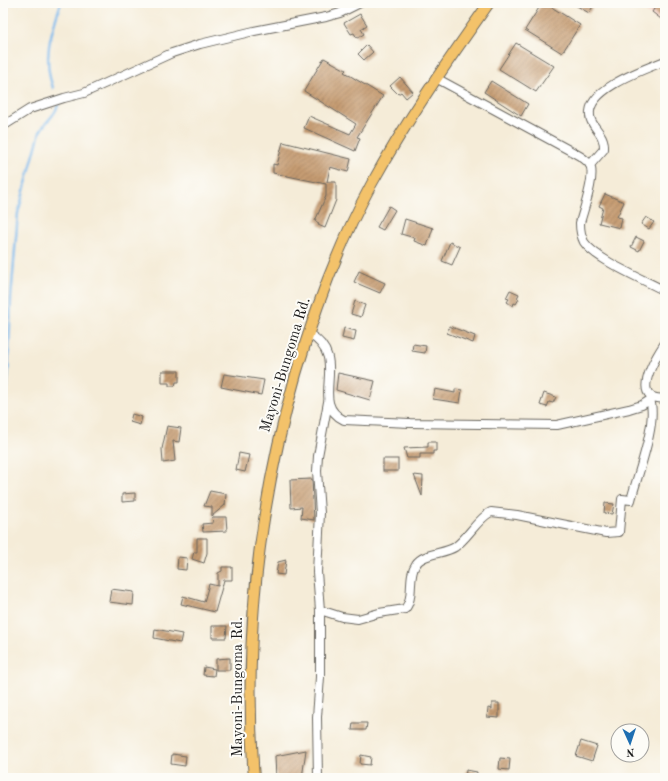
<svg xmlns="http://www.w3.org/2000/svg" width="668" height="781" font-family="'Old Standard TT',serif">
  <defs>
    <pattern id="building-hatch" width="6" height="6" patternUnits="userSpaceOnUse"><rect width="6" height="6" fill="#c69c72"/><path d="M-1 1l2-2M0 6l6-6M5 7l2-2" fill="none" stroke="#a07e5d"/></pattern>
  </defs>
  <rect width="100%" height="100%" fill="#fdfcf7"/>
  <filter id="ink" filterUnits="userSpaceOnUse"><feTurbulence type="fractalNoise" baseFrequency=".025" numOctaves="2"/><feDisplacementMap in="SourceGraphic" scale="8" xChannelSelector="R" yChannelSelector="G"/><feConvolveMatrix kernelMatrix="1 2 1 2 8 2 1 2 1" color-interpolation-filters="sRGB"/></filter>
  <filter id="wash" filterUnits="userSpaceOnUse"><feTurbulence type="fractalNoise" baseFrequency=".012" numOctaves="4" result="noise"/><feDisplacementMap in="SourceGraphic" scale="16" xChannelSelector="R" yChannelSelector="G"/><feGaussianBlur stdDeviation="0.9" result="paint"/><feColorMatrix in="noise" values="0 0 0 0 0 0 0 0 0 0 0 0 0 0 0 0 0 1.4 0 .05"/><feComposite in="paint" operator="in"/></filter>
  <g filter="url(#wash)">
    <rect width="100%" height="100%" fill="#f5ecd8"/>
    <polygon fill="#f7d1c7" points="634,3 665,3 665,26"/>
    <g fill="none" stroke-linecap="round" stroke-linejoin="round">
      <g stroke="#78b7ec" stroke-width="2.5">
        <path d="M53,88C42,58 51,33 61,3"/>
        <path d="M3,401L6,395L8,378L11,298L18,213L40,132C45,121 55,117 58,105"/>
      </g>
    </g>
    <g id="blocks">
      <g fill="url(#building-hatch)">
        <polygon points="542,3 545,3 580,25 562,53 525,30"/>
        <polygon points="572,3 595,3 589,13"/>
        <polygon points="658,3 665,7 665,22 652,12"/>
        <polygon points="360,14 367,25 361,29 364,34 357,38 354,33 351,34 344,23"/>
        <polygon points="516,43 554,66 536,92 499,69"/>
        <polygon points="367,45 373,52 364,60 358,54"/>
        <polygon points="324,58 346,70 344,72 383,96 357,137 360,138 355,151 304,128 309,116 350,134 356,124 304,91"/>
        <polygon points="400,77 413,92 406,98 401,92 398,94 390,86"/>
        <polygon points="491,81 528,104 521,116 484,92"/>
        <polygon points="283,142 351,159 348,172 330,167 327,182 336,182 336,200 325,228 318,225 319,223 315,221 326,196 326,184 273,173 273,164 277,165"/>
        <polygon points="605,194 624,202 617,217 622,218 620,228 599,223 603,208 599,206"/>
        <polygon points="389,206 395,210 383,230 377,227"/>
        <polygon points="646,217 654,222 649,229 641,224"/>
        <polygon points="405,219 433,228 427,246 414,241 415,238 401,234"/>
        <polygon points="636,237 644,241 639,251 631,247"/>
        <polygon points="450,242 460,247 452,265 442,261"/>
        <polygon points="359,271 385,283 380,293 354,282"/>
        <polygon points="510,290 519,294 517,298 519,299 516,304 514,303 513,306 507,302 509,299 506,298"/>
        <polygon points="355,301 365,305 361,317 351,314"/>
        <polygon points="449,326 475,336 473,343 447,333"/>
        <polygon points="344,328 356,331 354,341 342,338"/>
        <polygon points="413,344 426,346 425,353 412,351"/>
        <polygon points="162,371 179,371 179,382 176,382 175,386 169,386 169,383 162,383"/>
        <polygon points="338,373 375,381 370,400 336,390"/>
        <polygon points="224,374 264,380 261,395 221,387"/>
        <polygon points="435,389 455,393 455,389 462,390 460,403 433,399"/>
        <polygon points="544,393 556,397 553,403 549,402 547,407 540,405"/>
        <polygon points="132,414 142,417 140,425 130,422"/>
        <polygon points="167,426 181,428 179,442 173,441 175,461 163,463 162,449"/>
        <polygon points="428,442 436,442 436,451 433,451 433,454 420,454 420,458 407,458 404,448 428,447"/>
        <polygon points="239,453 249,455 245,472 236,470"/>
        <rect x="383" y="459" width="15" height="12"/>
        <polygon points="414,475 423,476 422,496"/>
        <polygon points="312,479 314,520 301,518 302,507 291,508 290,480"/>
        <polygon points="210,491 226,494 225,505 212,516 212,507 204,506"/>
        <polygon points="135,493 135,501 122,502 122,494"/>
        <polygon points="605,503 614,504 612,514 604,513"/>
        <polygon points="212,517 226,517 227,531 203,532 202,524 213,523"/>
        <polygon points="197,538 207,538 207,553 204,563 192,559 194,552 197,552"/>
        <polygon points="178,557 187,558 186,570 177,569"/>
        <polygon points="286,560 284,575 276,574 278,562"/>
        <polygon points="222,567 232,567 232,580 224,580 215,612 181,604 183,596 204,602 209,584 218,586 218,573 222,571"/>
        <polygon points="111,589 134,592 133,605 109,602"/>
        <polygon points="212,626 227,626 226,638 212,638"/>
        <polygon points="155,629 182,634 180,643 154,638"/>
        <polygon points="230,658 230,670 216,670 216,659"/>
        <polygon points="204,667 215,669 214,676 203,675"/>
        <polygon points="492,703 499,703 499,718 487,717 488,708 492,709"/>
        <polygon points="353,723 367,723 366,730 352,730"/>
        <polygon points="581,741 597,746 592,761 576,756"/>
        <polygon points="306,750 302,778 276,778 275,756"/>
        <polygon points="172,754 186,756 185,766 171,764"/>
        <polygon points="361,755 371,757 370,765 360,764"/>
        <polygon points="500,758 510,759 509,770 499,769"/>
        <polygon points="466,770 477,772 476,778 465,778"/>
      </g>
    </g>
  </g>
  <g filter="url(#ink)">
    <use href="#blocks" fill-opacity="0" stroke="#68655e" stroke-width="1"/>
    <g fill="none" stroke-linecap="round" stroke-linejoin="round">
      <defs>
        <g id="minor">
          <path d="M436,78L569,150C576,154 586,158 590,165C596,176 583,211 580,223C580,230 581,236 584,242C596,260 645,280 665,291"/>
          <polyline points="3,126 30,109 64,98 84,93 172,53 200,44 254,31 326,17 340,13 360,3"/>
          <path d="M590,165L604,149C605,132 591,128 590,116C586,89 645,69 665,61"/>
          <path d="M309,334C352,359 307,402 344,420L410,423L557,425L629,409L642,405L653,398"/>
          <path d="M665,343C659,352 638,385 650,395C654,399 660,398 665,399"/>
          <path d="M320,610L342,617L358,619L379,613L405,609C415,597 407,577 416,564C423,553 444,554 455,547C468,538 478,518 491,512L517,515L606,533L619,532L622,499L631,500C637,476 658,422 650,400"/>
          <polyline points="318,778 317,717 320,677 320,610 317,572 320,513 317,471 318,456 328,402"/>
        </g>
        <path id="major" d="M254,778C243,640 258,507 296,374C315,309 339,244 371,185C406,121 447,62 489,3"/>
      </defs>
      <use href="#minor" stroke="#68655e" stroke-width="10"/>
      <use href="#major" stroke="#68655e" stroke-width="12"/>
      <use href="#minor" stroke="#fff" stroke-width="8"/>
      <use href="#major" stroke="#f3c26a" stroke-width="10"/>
    </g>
  </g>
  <g text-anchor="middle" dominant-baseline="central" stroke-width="4" stroke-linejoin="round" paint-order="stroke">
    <g font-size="15" fill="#1c1c1c" stroke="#fdfcf7">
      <text transform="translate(286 365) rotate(-73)">Mayoni-Bungoma Rd.</text>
      <text transform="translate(238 687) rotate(-90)">Mayoni-Bungoma Rd.</text>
    </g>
  </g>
  <rect width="668" height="781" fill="none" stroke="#fdfcf7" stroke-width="16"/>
  <g transform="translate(630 743) rotate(177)"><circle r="19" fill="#fdfcf7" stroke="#a3a29f"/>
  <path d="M0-3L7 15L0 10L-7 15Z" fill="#1f6fb2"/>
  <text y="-6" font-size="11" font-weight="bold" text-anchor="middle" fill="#1c1c1c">N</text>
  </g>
</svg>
